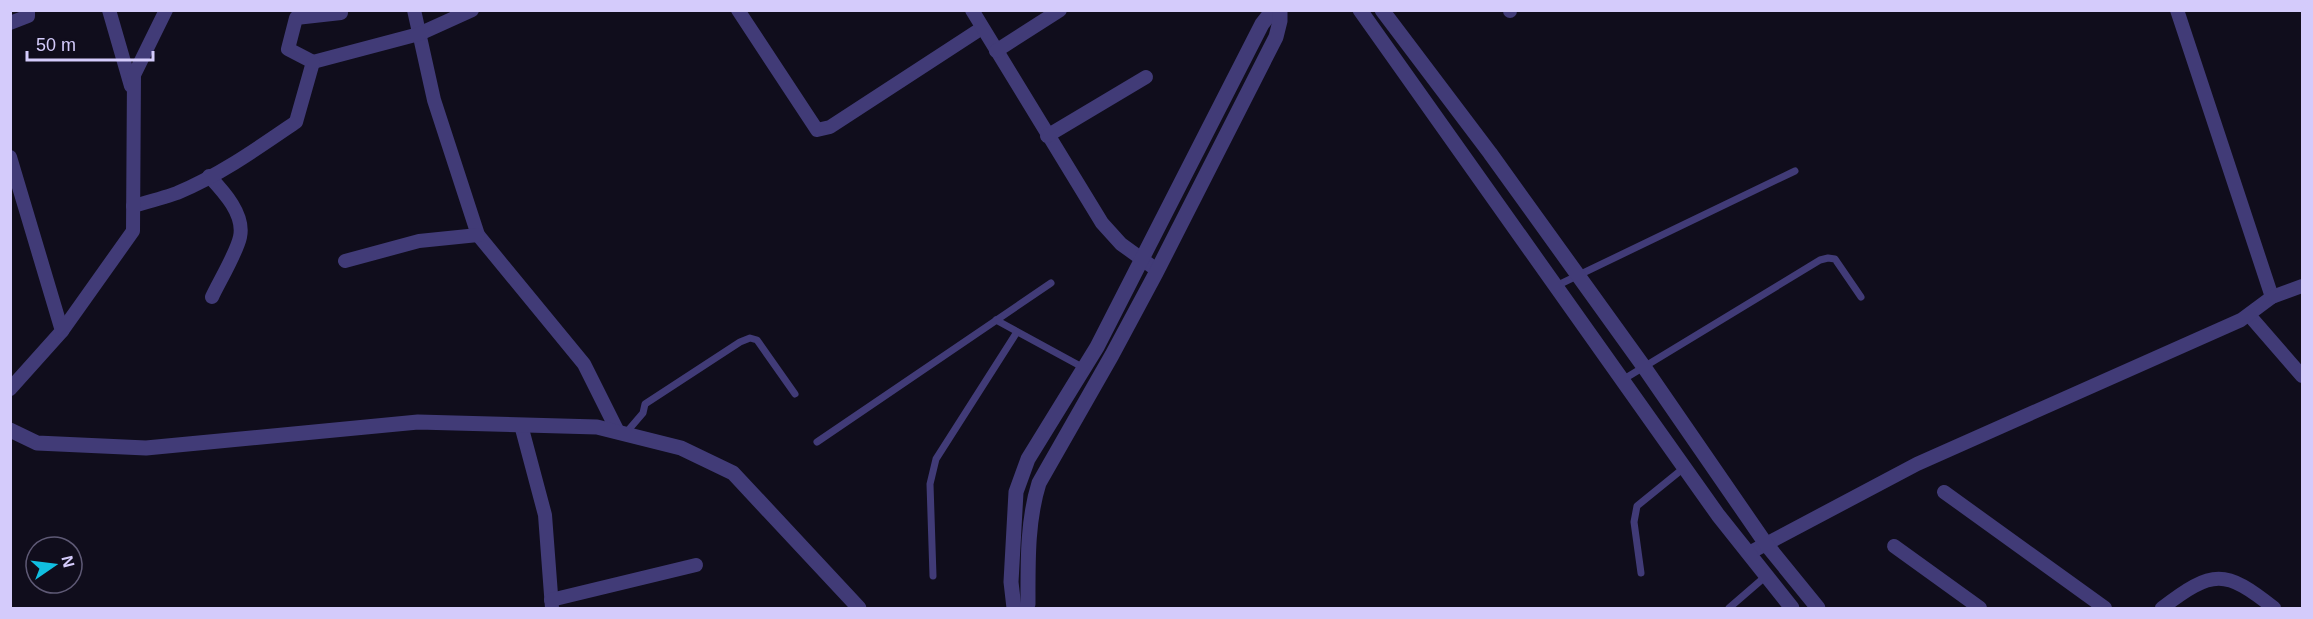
<svg xmlns="http://www.w3.org/2000/svg" width="2313" height="619" font-family="Helvetica,sans-serif">
  <rect width="100%" height="100%" fill="#100d1c"/>
  <g fill="none" stroke-linecap="round" stroke-linejoin="round">
    <g stroke="#413b77" stroke-width="7">
      <polyline points="1556,286 1795,171"/>
      <polyline points="996,320 1084,368"/>
      <polyline points="1624,379 1820,260 1828,258 1835,259 1861,297"/>
      <polyline points="625,434 643,413 645,404 740,342 750,338 757,340 795,394"/>
      <polyline points="817,442 1051,283"/>
      <polyline points="1641,573 1634,522 1637,506 1685,467"/>
      <polyline points="933,576 930,484 936,459 1017,332"/>
      <polyline points="1729,608 1766,576"/>
    </g>
    <g stroke="#413b77" stroke-width="14">
      <polyline points="109,10 131,86"/>
      <polyline points="414,10 434,100 478,235 584,364 618,432"/>
      <polyline points="738,10 817,130 830,127 982,28"/>
      <polyline points="972,10 1102,223 1121,244 1157,270"/>
      <polyline points="1510,10 1510,11"/>
      <polyline points="2177,10 2272,297"/>
      <polyline points="10,23 28,16 28,10"/>
      <polyline points="996,51 1060,10"/>
      <polyline points="313,62 419,34 472,10"/>
      <polyline points="1047,136 1146,77"/>
      <polyline points="10,157 62,331 10,389"/>
      <path d="M209,176C223,191 245,214 240,237C237,252 219,282 212,297"/>
      <path d="M133,206C148,202 163,198 177,193C220,175 258,148 296,122L313,62L288,49L296,18L341,13L340,10"/>
      <polyline points="345,261 419,241 478,235"/>
      <polyline points="2249,315 2302,376"/>
      <polyline points="62,331 133,231 134,75 166,10"/>
      <polyline points="521,425 545,515 552,608"/>
      <polyline points="1944,492 2105,608"/>
      <polyline points="1894,546 1980,608"/>
      <polyline points="1749,553 1917,464 2241,320 2272,297 2302,286"/>
      <polyline points="551,600 696,565"/>
      <path d="M2162,608C2213,569 2225,569 2274,608"/>
    </g>
    <g stroke="#413b77" stroke-width="15">
      <polyline points="1360,10 1718,515 1792,608"/>
      <polyline points="1382,10 1490,153 1644,367 1766,544 1818,608"/>
      <polyline points="10,430 37,443 146,448 418,422 597,427 681,448 733,473 859,608"/>
      <polyline points="1014,608 1011,582 1016,492 1028,459 1097,347 1262,24 1273,10"/>
      <path d="M1026,608L1028,604C1028,563 1027,521 1039,483L1112,355L1156,273L1276,37L1280,21V10"/>
    </g>
  </g>
  <rect width="2313" height="619" fill="none" stroke="#d4cbfb" stroke-width="24"/>
  <g transform="translate(54 565) rotate(76)"><circle r="28" fill="#100d1c" stroke="#5e5975" stroke-width="1.5"/>
  <path d="M0-4.5L10 22L0 15L-10 22Z" fill="#11bfe1"/>
  <text y="-9" font-size="16" font-weight="bold" text-anchor="middle" fill="#d4cbfb">N</text>
  </g>
  <path d="M27 51v9h126v-9" fill="none" stroke="#d4cbfb" stroke-width="3"/>
  <text x="36" y="51" font-size="18" fill="#d4cbfb" stroke="#100d1c" stroke-width="4.5" paint-order="stroke">50 m</text>
</svg>
